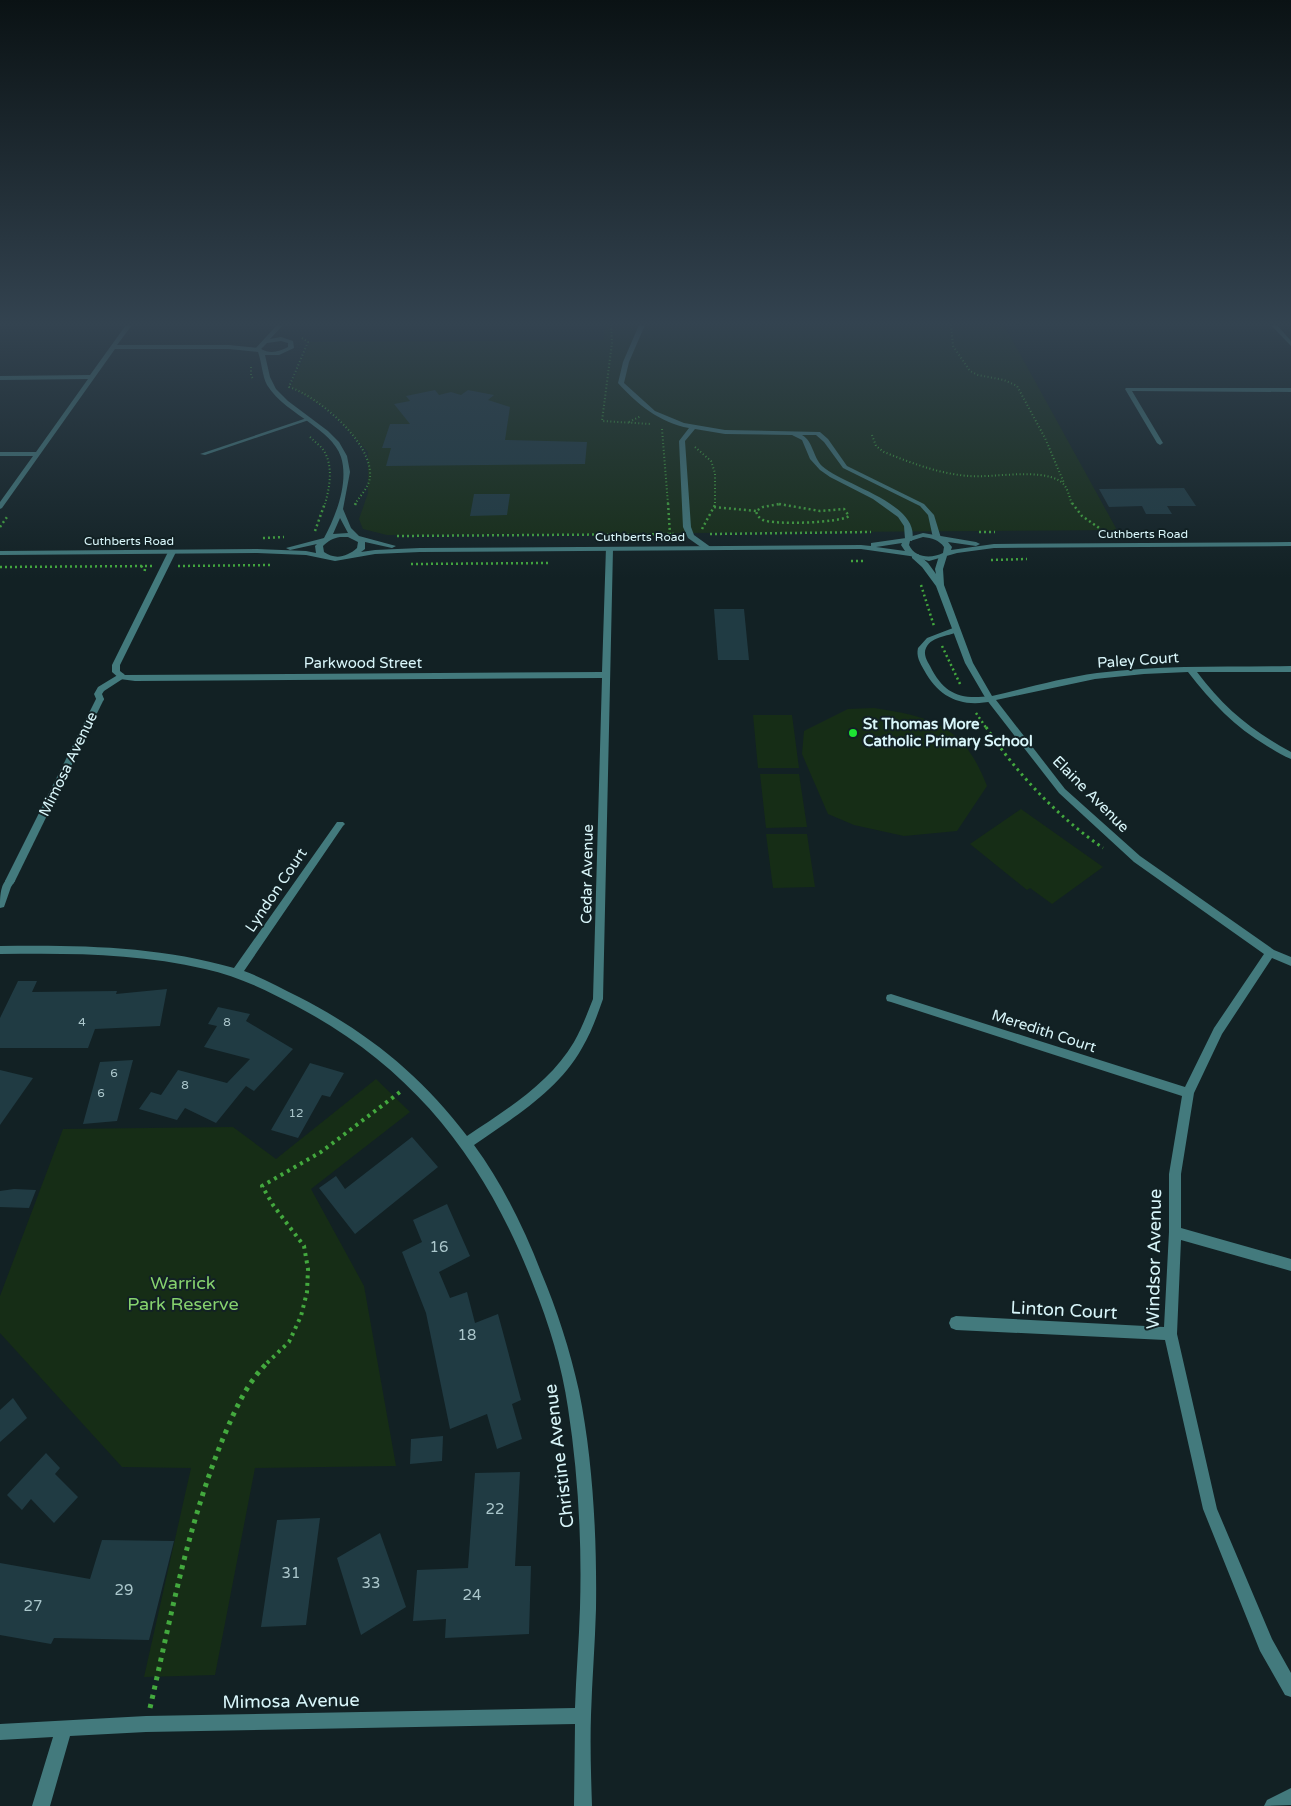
<svg xmlns="http://www.w3.org/2000/svg" width="1291" height="1806" font-family="'Varela Round',sans-serif">
  <rect width="100%" height="100%" fill="#122124"/>
  <g fill="#162d16">
    <polygon points="605,325 1004,325 1117,530 387,535 363,529 359,519 368,493 368,452 333,413 291,387 310,342 604,340"/>
    <path d="M874,708C933,717 964,726 987,786L957,831L904,836L854,825L828,814L802,754L804,731L848,709Z"/>
    <polygon points="753,715 792,715 799,768 758,768"/>
    <polygon points="760,774 799,774 807,827 766,828"/>
    <polygon points="1021,809 1103,867 1052,904 1030,888 1027,890 970,844"/>
    <polygon points="766,834 807,834 815,887 773,888"/>
    <polygon points="376,1079 410,1112 311,1189 364,1286 396,1466 255,1468 215,1675 144,1677 191,1468 122,1467 0,1333 0,1296 63,1129 233,1127 276,1159"/>
  </g>
  <g fill="#203b43">
    <polygon points="435,390 439,395 451,392 461,395 468,390 494,395 488,400 510,407 505,440 587,442 585,464 386,466 391,448 382,448 390,424 410,424 394,404 410,401 406,396"/>
    <polygon points="1184,488 1196,506 1167,506 1172,514 1146,514 1142,506 1109,507 1099,489"/>
    <polygon points="474,494 510,494 507,515 470,516"/>
    <polygon points="714,609 744,609 749,660 718,660"/>
    <polygon points="18,981 37,981 32,992 117,991 116,994 167,989 160,1026 95,1029 88,1048 0,1048 0,1018"/>
    <polygon points="218,1007 250,1014 246,1021 293,1049 254,1091 246,1086 216,1123 185,1108 177,1120 139,1109 151,1092 161,1095 178,1070 227,1083 250,1059 204,1047 217,1026 208,1024"/>
    <polygon points="133,1060 117,1121 83,1124 100,1062"/>
    <polygon points="310,1063 344,1073 330,1097 322,1095 298,1138 271,1130"/>
    <polygon points="0,1070 33,1078 0,1125"/>
    <polygon points="412,1137 438,1167 355,1234 319,1188 336,1176 345,1189"/>
    <polygon points="14,1189 36,1190 29,1208 0,1207 0,1191"/>
    <polygon points="447,1204 470,1256 439,1272 450,1298 467,1292 475,1323 498,1314 521,1400 512,1404 522,1439 497,1449 487,1414 450,1429 426,1313 402,1252 422,1242 413,1220"/>
    <polygon points="13,1398 27,1418 0,1442 0,1410"/>
    <polygon points="443,1436 442,1461 410,1464 411,1439"/>
    <polygon points="46,1453 60,1468 55,1474 78,1497 54,1523 31,1499 22,1510 7,1495"/>
    <polygon points="520,1472 515,1566 531,1566 529,1634 445,1638 446,1619 413,1621 417,1570 468,1568 475,1473"/>
    <polygon points="320,1518 306,1625 261,1627 277,1520"/>
    <polygon points="380,1533 406,1607 361,1635 337,1558"/>
    <polygon points="102,1540 174,1541 149,1640 54,1638 51,1644 0,1635 0,1563 90,1579"/>
  </g>
  <g fill="none" stroke-linecap="round" stroke-linejoin="round">
    <g stroke="#43a93e" stroke-width="2" stroke-dasharray="1 2.5" stroke-linecap="butt">
      <polyline points="611,325 612,343 602,421 651,424"/>
      <polyline points="951,325 953,346 970,371 978,375 1004,380 1017,386 1045,438 1064,483"/>
      <path d="M302,338L308,342L289,387C319,397 373,443 370,477C369,487 360,496 355,504"/>
      <polyline points="251,367 251,376 254,380"/>
      <polyline points="629,422 641,416"/>
      <polyline points="662,429 668,504"/>
      <path d="M872,435L876,446L884,452C911,463 940,474 969,476C994,478 1039,468 1060,481C1068,486 1069,497 1072,504"/>
      <path d="M310,437C314,441 318,444 322,448C334,464 330,486 325,504"/>
      <polyline points="695,447 711,461 715,473 715,504"/>
    </g>
    <g stroke="#43a93e" stroke-width="2.5" stroke-dasharray="2 3" stroke-linecap="butt">
      <polyline points="668,503 670,534"/>
      <polyline points="1072,503 1082,516 1105,532"/>
      <path d="M779,504L820,511L844,509L849,516C840,523 774,525 763,520C759,518 757,515 756,511L763,507Z"/>
      <polyline points="355,505 356,503"/>
      <polyline points="714,507 756,511"/>
      <polyline points="0,527 7,517"/>
      <polyline points="702,529 716,503"/>
      <polyline points="315,531 325,503"/>
      <polyline points="979,532 995,532"/>
      <polyline points="710,534 871,532"/>
      <polyline points="397,536 676,534"/>
      <polyline points="263,538 284,537"/>
      <polyline points="991,560 1027,559"/>
      <polyline points="851,561 864,561"/>
      <polyline points="411,564 549,563"/>
      <polyline points="141,566 145,569 144,574"/>
      <polyline points="178,566 272,565"/>
      <polyline points="0,567 152,566"/>
      <polyline points="921,585 934,626"/>
      <polyline points="942,646 961,686"/>
      <polyline points="976,713 987,729"/>
    </g>
    <path stroke="#43a93e" stroke-width="3" stroke-dasharray="2.5 4" stroke-linecap="butt" d="M986,727C1017,774 1057,816 1103,848"/>
    <polyline stroke="#43a93e" stroke-width="4" stroke-dasharray="3 4.5" stroke-linecap="butt" points="267,1363 289,1342 301,1316 307,1292 308,1269 304,1246 273,1205 262,1186 321,1152 400,1092"/>
    <path stroke="#43a93e" stroke-width="5" stroke-dasharray="4 5.5" stroke-linecap="butt" d="M150,1708C171,1617 188,1523 224,1436C236,1408 246,1384 268,1362"/>
    <g fill="#437a7d" fill-rule="evenodd">
      <path d="M639,325H645L629,362L624,383L655,411L684,423L725,430L820,432L828,439L847,466L924,504L934,515L941,538L940,540L933,538L928,515L920,506L843,468L824,442L816,435H802C813,441 813,457 822,466C844,486 921,503 912,541L905,539L904,526L898,517L873,499L830,477L820,470L810,459L802,440L792,435L725,434L695,429L685,441L691,527L694,535L712,548L705,550L688,538L683,527L679,441L689,428C660,423 637,404 618,383L623,362Z"/>
      <path d="M953,628H959L960,630C951,637 932,635 926,648C923,654 927,661 930,666C944,694 960,700 990,696L993,697V701C962,708 939,698 924,670C920,663 916,656 918,648L927,638Z"/>
      <polygon points="121,673 124,674 124,678 104,691 102,694 104,699 103,701 97,701 94,694 98,687"/>
      <path d="M10,877L15,881L11,887L4,907L0,908C0,897 0,882 10,877Z"/>
    </g>
    <g fill="#437a7d" fill-rule="evenodd">
      <polygon points="126,325 132,325 117,345 229,345 259,348 262,350 259,352 229,349 115,349 2,508 0,509 0,502 33,456 0,456 0,452 36,452 88,379 0,380 0,376 90,375"/>
      <polygon points="1126,388 1291,388 1291,392 1132,391 1163,443 1160,445 1157,443 1125,389"/>
      <polygon points="307,418 312,419 205,455 200,454"/>
      <path d="M606,547L613,549L603,999C597,1016 591,1033 582,1048C558,1091 513,1118 474,1145C502,1183 524,1228 541,1272C557,1310 570,1350 579,1391C593,1459 597,1539 596,1609C595,1645 592,1680 591,1715C590,1745 591,1776 592,1806H574L575,1724L146,1732L70,1736L50,1806H32L53,1737L0,1740V1724L146,1716L575,1708C576,1675 579,1641 580,1608C582,1541 578,1473 568,1408C562,1366 549,1324 533,1284C486,1162 415,1069 298,1007C268,991 238,976 205,969C138,953 69,953 0,954V946C80,945 157,946 234,968L337,822H343L345,824L343,826L244,971C263,978 281,988 299,997C367,1032 421,1075 467,1136C506,1110 550,1083 574,1042C582,1028 587,1014 593,999L602,678L135,681L120,679L112,672V665L168,552L172,550L176,552L120,665V671L125,675L602,672Z"/>
      <path d="M912,554H918L928,563L936,574L935,569L939,556L943,554L947,556L943,569L944,585L973,663L992,696C1027,688 1061,678 1097,673C1161,665 1226,667 1291,666V672H1197C1224,708 1252,731 1291,752V759C1283,756 1275,751 1267,746C1235,727 1211,702 1188,672L1144,674L1095,679L996,700L1065,789L1140,856L1274,950L1291,957V966L1272,958L1222,1034L1194,1093L1181,1174V1228L1291,1259V1271L1181,1240L1177,1334L1217,1509L1272,1639L1291,1673V1697L1285,1695L1260,1651L1203,1509L1165,1340L956,1330L951,1328L949,1323L951,1318L956,1316L1164,1327L1169,1232V1174L1182,1096L891,1002L887,1001L886,998L887,995L891,994L1185,1087L1214,1028L1264,954L1134,862L1059,793L986,699L965,663L936,586L922,567L912,558Z"/>
      <polygon points="100,696 104,699 15,881 13,884 7,884 5,881 96,699"/>
      <polygon points="1291,1788 1291,1805 1264,1806 1267,1800"/>
    </g>
    <g fill="#437a7d" fill-rule="evenodd">
      <path d="M277,325H283L270,339L281,337L293,341L294,348L279,355H265L270,377L276,389L288,401L328,431L339,442L347,456L350,472L343,509L351,528L359,536L396,546L392,548L365,542V549L361,552L375,550L420,548L861,545L871,546V543L906,538L923,533L976,542L980,544L976,546L948,542L952,547L951,550L994,544L1291,542V546L994,548L957,553L929,561L910,556L861,549L420,552L375,554L335,561L306,555L257,553L0,555V551L257,549L306,551L316,553L315,546L317,544L290,550L286,548L324,538C336,516 349,482 341,457C336,442 322,432 310,423C295,412 277,401 267,385C262,375 262,363 258,352L255,349ZM281,341L288,343V347C279,352 270,354 261,349L267,343ZM340,518L348,533L333,534ZM340,537H348L358,542L357,548C347,557 335,560 324,552L323,546C328,541 333,538 340,537ZM923,537C932,538 939,540 944,547L943,553C931,559 915,558 909,545L910,541ZM902,543L901,545L905,551L876,547Z"/>
      <polygon points="1271,325 1277,325 1291,341 1291,346"/>
    </g>
  </g>
  <linearGradient id="sky" x2="0" y2="1"><stop stop-color="#0a1214"/><stop offset="0.56" stop-color="#334350"/><stop offset="1" stop-color="#334350" stop-opacity="0"/></linearGradient>
  <rect width="1291" height="578" fill="url(#sky)"/>
  <circle fill="#1de333" stroke="#122124" stroke-width="2" cx="853" cy="733" r="5"/>
  <g text-anchor="middle" dominant-baseline="central" stroke-width="4" stroke-linejoin="round" paint-order="stroke">
    <g font-size="12" fill="#d9f6fa" stroke="#122124">
      <text x="1143" y="534">Cuthberts Road</text>
      <text x="640" y="537">Cuthberts Road</text>
      <text x="129" y="541">Cuthberts Road</text>
    </g>
    <g font-size="12" fill="#abc7cc">
      <text x="82" y="1022">4</text>
      <text x="227" y="1022">8</text>
      <text x="114" y="1073">6</text>
      <text x="185" y="1085">8</text>
      <text x="101" y="1093">6</text>
      <text x="296" y="1113">12</text>
    </g>
    <g font-size="15" fill="#d9f6fa" stroke="#122124">
      <text transform="translate(1138 660) rotate(-4)">Paley Court</text>
      <text x="363" y="663">Parkwood Street</text>
      <text transform="translate(68 764) rotate(-64)">Mimosa Avenue</text>
      <text transform="translate(1091 794) rotate(45)">Elaine Avenue</text>
      <text transform="translate(587 874) rotate(-89)">Cedar Avenue</text>
      <text transform="translate(276 890) rotate(-56)">Lyndon Court</text>
      <text transform="translate(1044 1031) rotate(18)">Meredith Court</text>
    </g>
    <g font-size="15" font-weight="bold" fill="#d9f6fa" stroke="#122124" text-anchor="start">
      <text x="863" y="724">St Thomas More<tspan x="863" dy="17">Catholic Primary School</tspan></text>
    </g>
    <g font-size="15" fill="#abc7cc">
      <text x="439" y="1247">16</text>
      <text x="467" y="1335">18</text>
      <text x="495" y="1509">22</text>
      <text x="291" y="1573">31</text>
      <text x="371" y="1583">33</text>
      <text x="124" y="1590">29</text>
      <text x="472" y="1595">24</text>
      <text x="33" y="1606">27</text>
    </g>
    <g font-size="18" fill="#d9f6fa" stroke="#122124">
      <text transform="translate(1154 1259) rotate(-89)">Windsor Avenue</text>
      <text transform="translate(1064 1310) rotate(3)">Linton Court</text>
      <text transform="translate(559 1456) rotate(-97)">Christine Avenue</text>
      <text transform="translate(291 1701) rotate(-1)">Mimosa Avenue</text>
    </g>
    <g font-size="18" fill="#86d26e" stroke="#122124">
      <text x="183" y="1283">Warrick<tspan x="183" dy="21">Park Reserve</tspan></text>
    </g>
  </g>
</svg>
